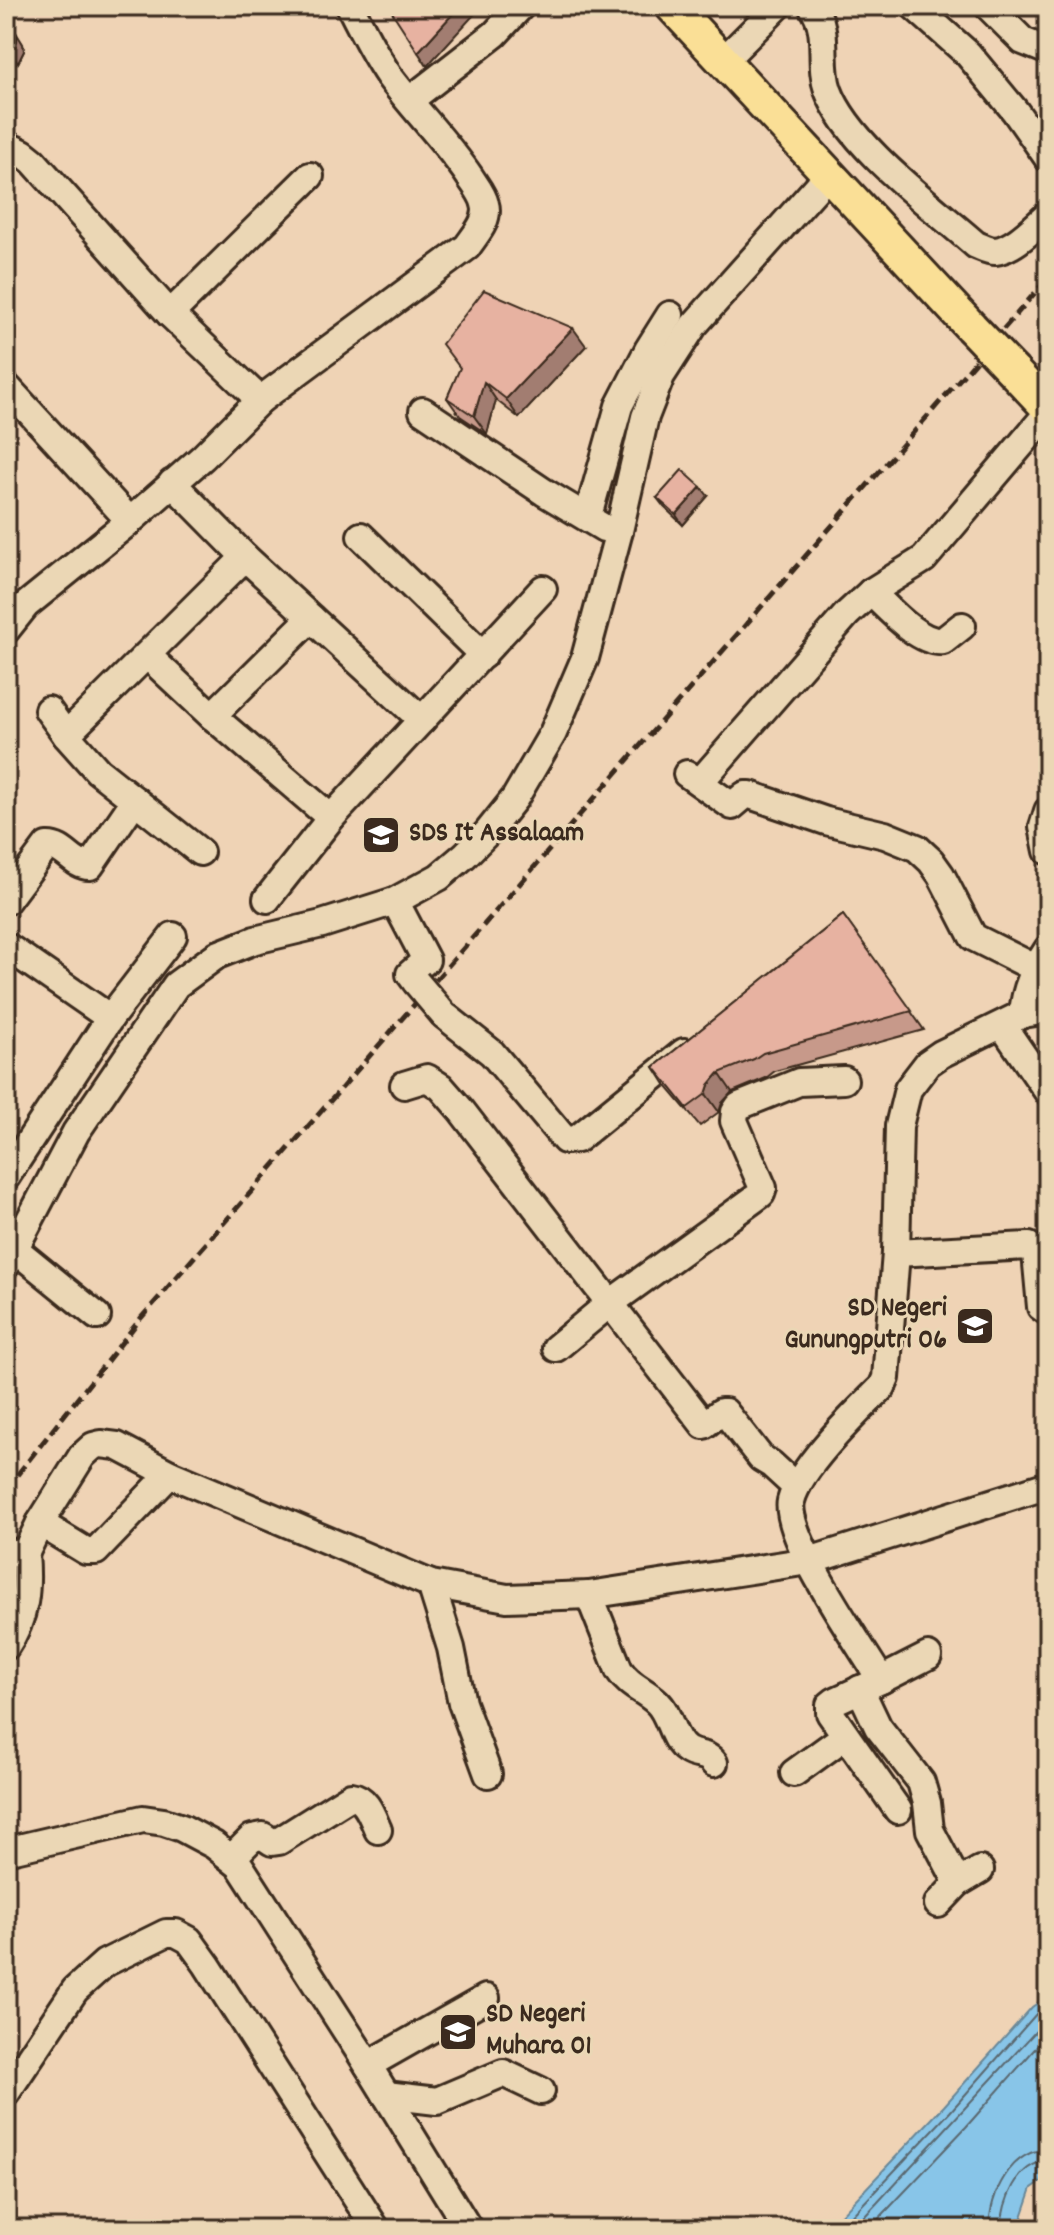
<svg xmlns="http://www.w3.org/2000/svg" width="1054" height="2235" font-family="Dekko,sans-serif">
  <rect width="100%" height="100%" fill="#efd3b5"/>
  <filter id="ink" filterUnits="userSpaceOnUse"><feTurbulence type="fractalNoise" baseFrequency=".0125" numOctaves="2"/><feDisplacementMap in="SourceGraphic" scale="16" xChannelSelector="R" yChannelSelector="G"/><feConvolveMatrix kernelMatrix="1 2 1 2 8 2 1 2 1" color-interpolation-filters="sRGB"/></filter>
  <g filter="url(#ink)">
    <polygon fill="#88c5e8" stroke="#698797" stroke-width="2" points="1048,1996 1048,2177 1032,2188 1018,2229 834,2229 837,2219 944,2106 1032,2007"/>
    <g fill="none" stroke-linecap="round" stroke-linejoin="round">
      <g stroke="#5a686f" stroke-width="2">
        <polyline points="843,2229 845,2223 950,2112 1037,2013 1048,2006"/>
        <polyline points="853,2229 1048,2018"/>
        <polyline points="869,2229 966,2127 1048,2034"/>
        <path d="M989,2229C990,2195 1009,2151 1048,2149"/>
        <path d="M1001,2229C1003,2202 1016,2163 1048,2161"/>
      </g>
      <defs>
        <g id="minor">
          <path d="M812,6C831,31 818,62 828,90C848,145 932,206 976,245C982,247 988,251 995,251C1014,249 1034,227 1048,215"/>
          <polyline points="914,6 968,54 1015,111 1048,158"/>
          <polyline points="988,6 1023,41 1048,51"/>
          <polyline points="724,60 778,6"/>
          <polyline points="410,100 495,34 521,6"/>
          <polyline points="6,145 23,153 33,161 170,314 260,400"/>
          <polyline points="170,314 310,176"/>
          <polyline points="6,386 130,521"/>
          <polyline points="423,411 544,492 604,528 619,531"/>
          <polyline points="172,483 245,557"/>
          <polyline points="588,516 619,406 648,350 670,315"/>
          <polyline points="361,536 483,655"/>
          <path d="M871,592C888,608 919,644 943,641L962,626"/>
          <path d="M6,630L26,605L130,521L203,457L260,400L467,247C475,235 490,220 485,204C483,194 475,185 470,177C446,141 415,111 389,76C374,54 362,30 350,6"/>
          <polyline points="147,655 212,716 331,818 543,589"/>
          <polyline points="48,710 66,735 98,771 200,852"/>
          <polyline points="212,716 311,618"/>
          <polyline points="66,735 245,557 422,720"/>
          <polyline points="687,774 732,806 745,795 750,795 826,821 885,835 917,848 931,861 941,875 973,937 1035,968"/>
          <polyline points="700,782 847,614 871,592 924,559 1048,413"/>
          <polyline points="1048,811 1043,827 1048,851"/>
          <polyline points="267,899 331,818"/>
          <path d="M6,901L47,846C65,845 73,867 90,866L135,800"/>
          <polyline points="395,901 426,960 410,974 416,982"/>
          <polyline points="6,946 110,1018"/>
          <polyline points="1023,1014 1048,1010"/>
          <polyline points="444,1015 492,1053 565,1140 577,1139 684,1052"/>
          <polyline points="1002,1025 1048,1092"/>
          <polyline points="404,1085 427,1078 441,1087 461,1110 704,1425 721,1412 725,1412 761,1458 771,1464 796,1487"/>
          <polyline points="6,1177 110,1018 173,936"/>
          <polyline points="16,1250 97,1316"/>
          <polyline points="896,1253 1029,1246 1036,1253 1041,1307 1048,1312"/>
          <polyline points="6,1265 76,1132 176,985 217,955 255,940 322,924 395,901 439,877 465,855 487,833 515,798 553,733 585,658 619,531 645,417 661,376 694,325 829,174"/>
          <polyline points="556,1348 609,1304 761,1194 763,1188 734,1121 735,1112 739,1106 799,1082 844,1080"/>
          <polyline points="40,1523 86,1551 96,1551 170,1474"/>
          <polyline points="6,1552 25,1554 40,1523 82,1456 93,1446 101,1444 117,1446 170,1474 431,1584 507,1598 589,1595 809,1561 1048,1485"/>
          <polyline points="431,1584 451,1648 462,1703 488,1774"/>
          <path d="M589,1595L619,1670C629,1686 644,1690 657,1702C671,1715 671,1740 687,1750C697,1757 706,1752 714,1763"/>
          <path d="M6,1646C26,1617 28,1588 25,1554"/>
          <polyline points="881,1680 928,1656"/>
          <polyline points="860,1689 878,1727 921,1782 927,1803 930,1830 958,1883"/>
          <polyline points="794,1773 845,1736"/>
          <path d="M898,1810L830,1713V1705L835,1701L881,1680C861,1646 783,1536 791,1501C799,1468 857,1412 882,1387L886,1378L896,1253L899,1126L908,1089L928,1063L941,1054L1023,1014C1025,989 1034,970 1048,949"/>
          <polyline points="6,1851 143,1819 164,1822 182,1828 214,1845 240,1866 361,2054 468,2228"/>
          <path d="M232,1858L252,1838L263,1836L272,1842L279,1841L351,1796C367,1798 372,1817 378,1830"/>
          <polyline points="938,1904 958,1883 980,1870"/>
          <polyline points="368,2065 486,1998"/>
          <polyline points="6,2093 75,1990 105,1963 166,1933 176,1933 189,1940 207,1965 376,2229"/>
          <polyline points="386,2095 437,2101 503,2073 541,2091"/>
        </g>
        <g id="major">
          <polyline points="672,6 971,327"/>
          <polyline points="1014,372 1048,408"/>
        </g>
      </defs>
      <use href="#minor" stroke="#3b2a1e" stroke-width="32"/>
      <use href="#major" stroke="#3b2a1e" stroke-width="38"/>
      <use href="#minor" stroke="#ebd7b5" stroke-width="26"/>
      <use href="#major" stroke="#fadf96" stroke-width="32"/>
      <polyline stroke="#3b2a1e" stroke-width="5" stroke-dasharray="12 6" stroke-linecap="butt" points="6,1489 141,1318 1048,278"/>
      <defs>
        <polyline id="minor-bridge" points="416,982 444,1015"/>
        <polyline id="major-bridge" points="971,327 1014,372"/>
      </defs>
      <use href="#minor-bridge" stroke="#3b2a1e" stroke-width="32" stroke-linecap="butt"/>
      <use href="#major-bridge" stroke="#3b2a1e" stroke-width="38" stroke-linecap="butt"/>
      <use href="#minor-bridge" stroke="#ebd7b5" stroke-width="26"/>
      <use href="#major-bridge" stroke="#fadf96" stroke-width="32"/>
    </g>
    <g fill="#c7998a" stroke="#3b2a1e" stroke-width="2">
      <polygon points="6,22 9,23 23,44 24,51 18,63 6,69"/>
      <polygon points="586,346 519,418 496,400 487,434 460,416 447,398 460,369"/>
      <polygon points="708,496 683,525 664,507 657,498"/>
      <polygon points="843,915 924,1030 775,1071 766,1078 732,1092 722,1103 719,1112 700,1126 666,1086 654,1067"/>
    </g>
    <g fill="#a27d71" stroke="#3b2a1e" stroke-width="2">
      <polygon points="460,6 482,6 427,66 418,52"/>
      <polygon points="17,34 23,44 24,51 18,63 11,54"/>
      <polygon points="573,328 586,346 519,418 506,399"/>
      <polygon points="484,382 496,400 487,434 474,416"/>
      <polygon points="701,487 708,496 683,525 676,515"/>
      <polygon points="719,1073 732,1092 722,1103 719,1112 706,1094 709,1085"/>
    </g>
    <g fill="#e7b2a1" stroke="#3b2a1e" stroke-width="2">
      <polygon points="393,6 460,6 418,52 390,9"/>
      <polygon points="6,22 9,23 17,34 17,41 11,54 6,56"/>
      <polygon points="484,290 573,328 506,399 484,382 474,416 447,398 460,368 442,344"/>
      <polygon points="682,470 701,487 676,515 657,498"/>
      <polygon points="843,915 912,1011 763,1053 754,1059 719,1073 709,1085 706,1094 687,1108 654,1067"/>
    </g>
  </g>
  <defs>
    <symbol id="school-square" viewBox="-11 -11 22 22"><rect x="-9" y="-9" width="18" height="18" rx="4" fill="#3b2a1e" stroke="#ebd7b5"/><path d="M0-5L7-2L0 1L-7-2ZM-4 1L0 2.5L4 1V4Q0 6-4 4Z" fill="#fff"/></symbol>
  </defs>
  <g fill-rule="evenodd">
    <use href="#school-square" x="359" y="813" width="44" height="44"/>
    <use href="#school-square" x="953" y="1304" width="44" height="44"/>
    <use href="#school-square" x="436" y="2010" width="44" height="44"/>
  </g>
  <g text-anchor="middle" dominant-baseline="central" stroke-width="6" stroke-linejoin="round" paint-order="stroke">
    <g font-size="28" font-weight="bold" fill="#3b2a1e" stroke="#ebd7b5" text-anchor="start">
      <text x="409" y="835">SDS It Assalaam</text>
      <text x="947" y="1310" text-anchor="end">SD Negeri<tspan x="947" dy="32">Gunungputri 06</tspan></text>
      <text x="486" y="2016">SD Negeri<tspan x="486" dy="32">Muhara 01</tspan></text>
    </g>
  </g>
  <rect width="1054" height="2235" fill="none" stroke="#ebd7b5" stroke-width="32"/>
  <rect x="16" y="16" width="1022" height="2203" fill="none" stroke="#3b2a1e" stroke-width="3" filter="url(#ink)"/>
</svg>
